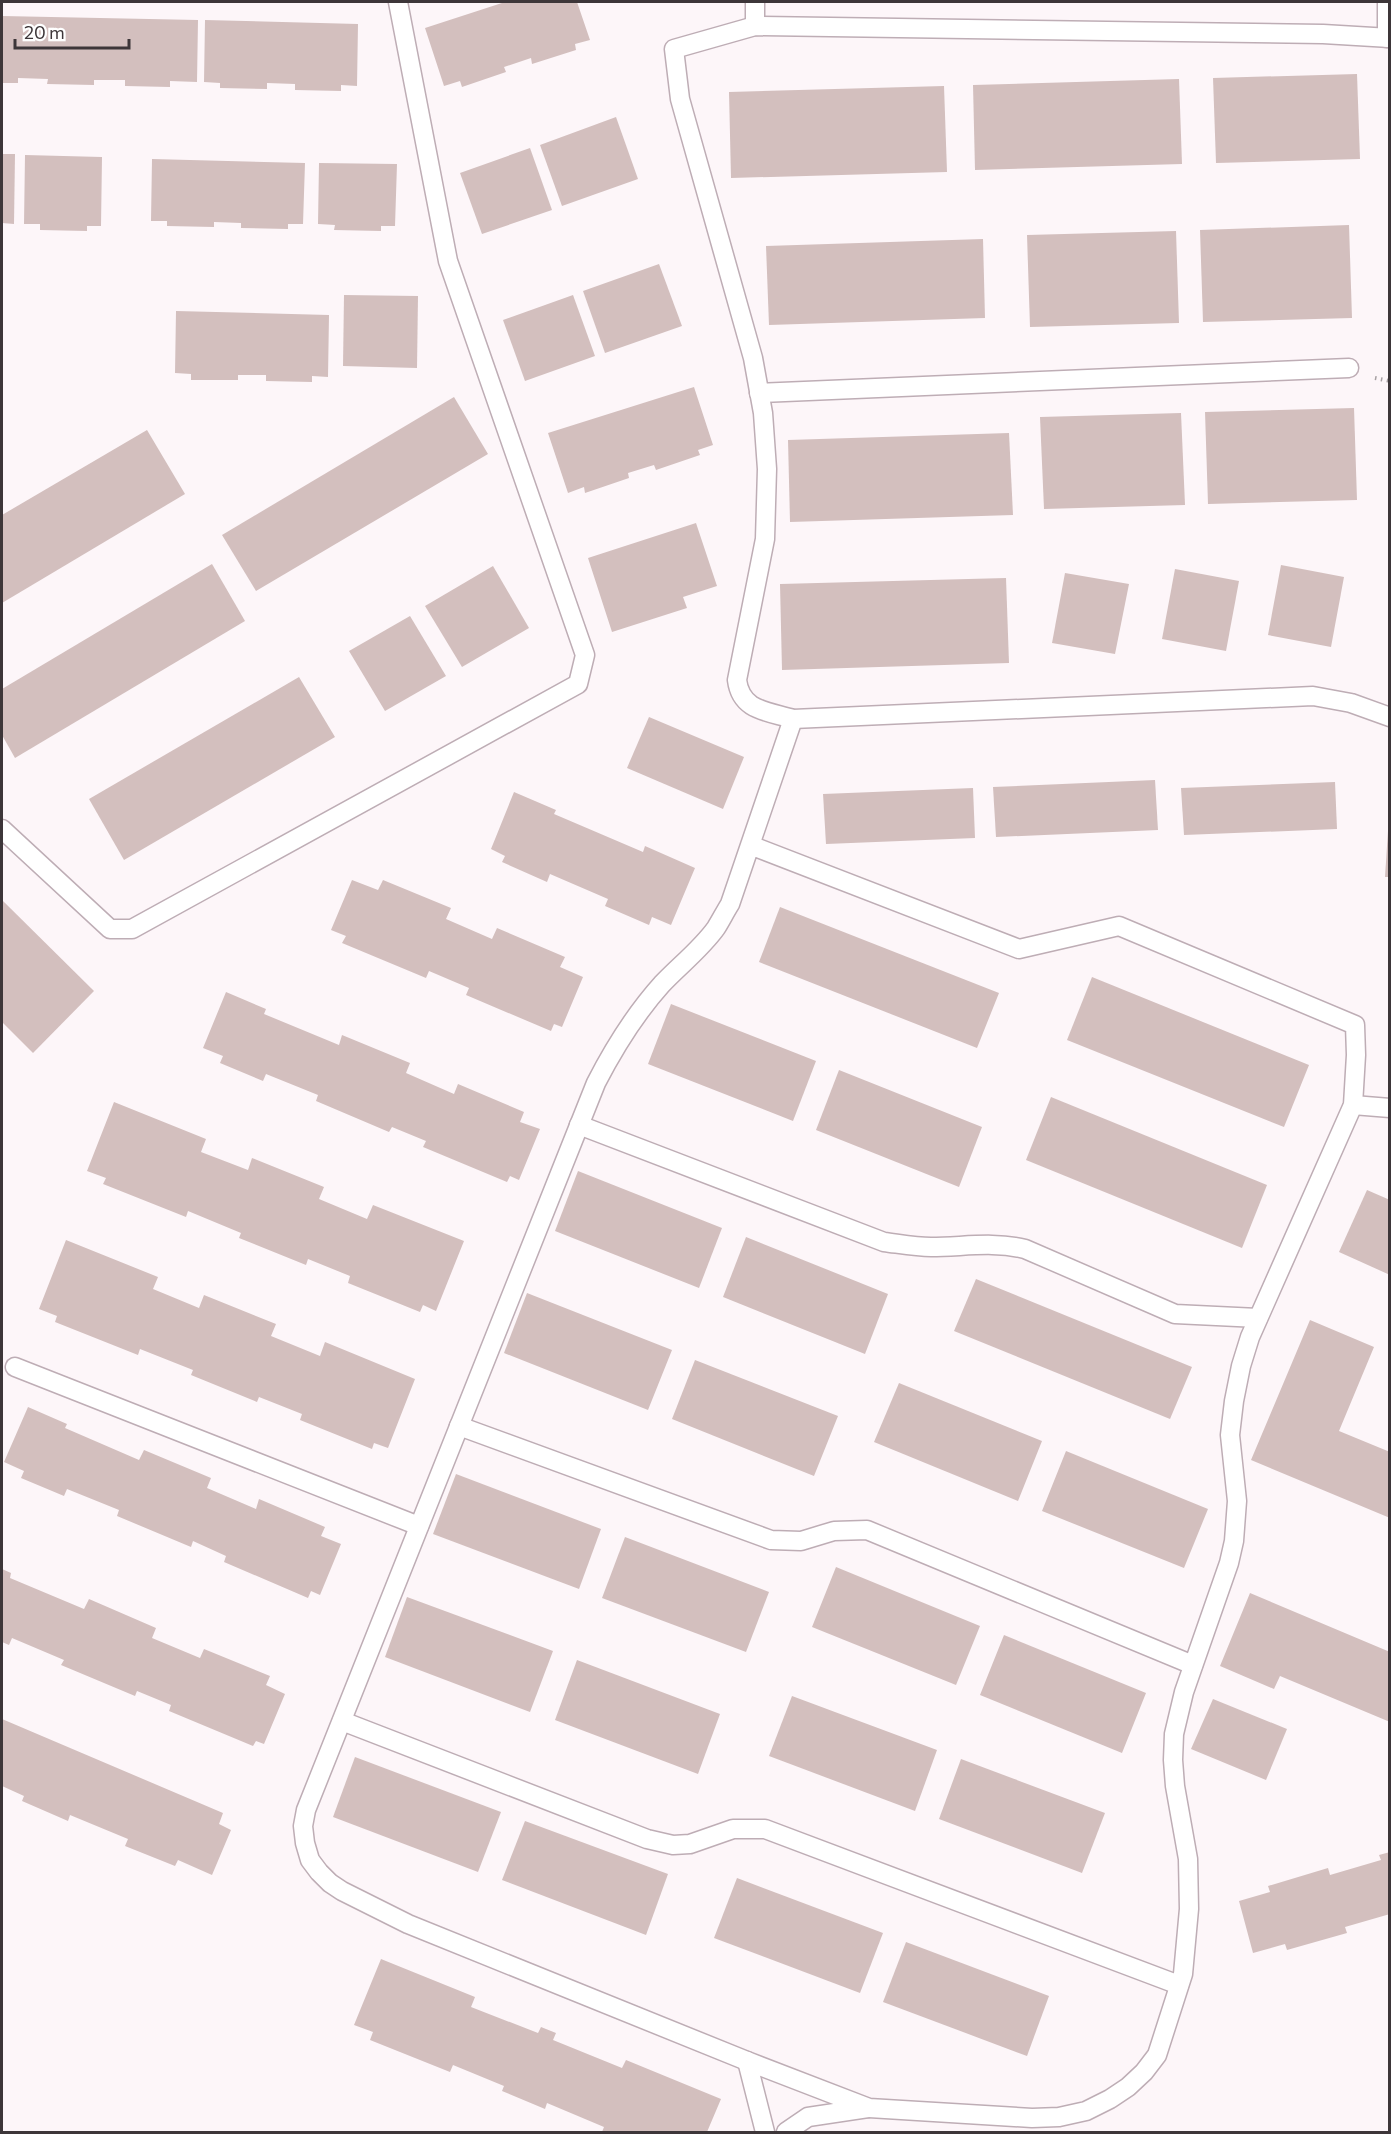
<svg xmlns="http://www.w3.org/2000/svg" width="1391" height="2134" font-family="Commissioner,sans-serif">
  <rect width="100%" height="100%" fill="#fdf6f9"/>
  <g fill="#d3bfbe">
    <polygon points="505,2 577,2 590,40 575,44 576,50 532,64 531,58 504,67 506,72 462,87 460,81 444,86 425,28"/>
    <polygon points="2,16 198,20 197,82 170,81 170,87 125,86 125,80 94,80 94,85 47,84 48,79 18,78 18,83 2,83"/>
    <polygon points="205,20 358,24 357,86 341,85 341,91 295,90 295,84 267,83 267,89 220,88 220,83 204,82"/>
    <polygon points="1357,74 1360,159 1216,163 1213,78"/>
    <polygon points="1179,79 1182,164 975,170 973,85"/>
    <polygon points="944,86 947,172 731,178 729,92"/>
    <polygon points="616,117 638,179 562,206 540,145"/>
    <polygon points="530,148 552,210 482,234 460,173"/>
    <polygon points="2,154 15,154 14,224 2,223"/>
    <polygon points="25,155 102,157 101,226 87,226 87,231 40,230 40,224 24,224"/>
    <polygon points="152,159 305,163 303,224 288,224 288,229 241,228 241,223 214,222 214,227 167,226 167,221 151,221"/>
    <polygon points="319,163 397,164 395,226 381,226 381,231 334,230 335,225 318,224"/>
    <polygon points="1349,225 1352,318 1203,322 1200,230"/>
    <polygon points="1176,231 1179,323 1030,327 1027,235"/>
    <polygon points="983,239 985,318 769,325 766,246"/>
    <polygon points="659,264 682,326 605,353 583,291"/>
    <polygon points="344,295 418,296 417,368 343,366"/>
    <polygon points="573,295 595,356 525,381 503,320"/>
    <polygon points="176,311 329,315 328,377 312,376 312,382 266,381 266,375 238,375 238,380 191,380 191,374 175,373"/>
    <polygon points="694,387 713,445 698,450 700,455 656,470 654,465 628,473 629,478 585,493 584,487 568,493 548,433"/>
    <polygon points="454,397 488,454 256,591 222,535"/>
    <polygon points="1354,408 1357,500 1208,504 1205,412"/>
    <polygon points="1181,413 1185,505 1044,509 1040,417"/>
    <polygon points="147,430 185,494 2,603 2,515"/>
    <polygon points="1009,433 1013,515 790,522 788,440"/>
    <polygon points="696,523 717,586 683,597 687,608 612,632 588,558"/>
    <polygon points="212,564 245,621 15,758 2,735 2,689"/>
    <polygon points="1281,565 1344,577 1331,647 1268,635"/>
    <polygon points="493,566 529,628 462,667 425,606"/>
    <polygon points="1175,569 1239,581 1226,651 1162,639"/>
    <polygon points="1065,573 1129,584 1115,654 1052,643"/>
    <polygon points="1006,578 1009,663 782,670 780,584"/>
    <polygon points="410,616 446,676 385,711 349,651"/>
    <polygon points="299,677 335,737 124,860 89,799"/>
    <polygon points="649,717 744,757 723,809 627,768"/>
    <polygon points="1155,780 1158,830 996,837 993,787"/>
    <polygon points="1335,782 1337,829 1184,835 1181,788"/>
    <polygon points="973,788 975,838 826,844 823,794"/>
    <polygon points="514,792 556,810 554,814 643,852 645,846 695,868 671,925 652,917 649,925 605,906 608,899 550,874 547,882 502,862 505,856 491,849"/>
    <polygon points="1388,831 1390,831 1390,877 1385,877"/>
    <polygon points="352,880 378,890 383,880 451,908 446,919 492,939 497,928 565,957 560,967 583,977 562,1027 554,1024 551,1031 466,995 469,988 429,971 426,978 342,943 346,936 331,930"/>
    <polygon points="2,900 94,991 33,1053 2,1022"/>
    <polygon points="780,907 999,993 977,1048 759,962"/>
    <polygon points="1092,977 1309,1065 1284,1127 1067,1040"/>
    <polygon points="226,992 266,1009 264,1014 339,1045 342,1035 410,1063 406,1073 454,1094 458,1084 524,1112 520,1122 540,1129 519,1180 510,1176 507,1182 423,1147 426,1141 392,1127 389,1132 316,1101 318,1095 266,1074 263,1081 220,1063 223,1056 203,1048"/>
    <polygon points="671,1004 816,1061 793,1121 648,1064"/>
    <polygon points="839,1070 982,1127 959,1187 816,1130"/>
    <polygon points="1051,1097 1267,1185 1242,1248 1026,1160"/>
    <polygon points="114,1102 206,1139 201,1152 248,1170 252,1158 324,1187 319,1199 367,1219 373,1205 464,1241 436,1311 423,1305 420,1312 348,1283 350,1276 308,1259 306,1265 239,1238 241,1233 188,1211 186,1217 103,1184 106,1178 87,1171"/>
    <polygon points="578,1171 722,1228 699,1288 555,1231"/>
    <polygon points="1367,1190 1390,1200 1390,1275 1339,1252"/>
    <polygon points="746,1237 888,1294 865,1354 723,1297"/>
    <polygon points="66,1240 158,1277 153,1289 199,1308 204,1295 276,1324 271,1336 320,1356 325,1342 415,1379 388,1448 374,1443 372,1449 300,1420 302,1414 259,1397 257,1402 191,1375 193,1370 140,1349 138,1355 55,1322 57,1316 39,1309"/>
    <polygon points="976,1279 1192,1367 1170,1419 954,1331"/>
    <polygon points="527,1293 672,1350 648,1410 504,1353"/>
    <polygon points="1310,1320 1374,1347 1339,1431 1390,1452 1390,1518 1251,1460"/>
    <polygon points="695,1360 838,1416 814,1476 672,1419"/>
    <polygon points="899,1383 1042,1441 1018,1501 874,1442"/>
    <polygon points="28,1407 67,1424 65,1428 139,1460 144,1450 211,1478 207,1488 256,1509 259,1499 325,1527 321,1536 341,1544 320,1595 311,1591 308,1598 224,1562 226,1556 193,1541 191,1547 117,1516 119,1510 67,1489 64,1496 21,1478 24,1471 4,1462"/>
    <polygon points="1066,1451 1208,1509 1184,1568 1042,1511"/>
    <polygon points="456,1474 601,1529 579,1589 433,1534"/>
    <polygon points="625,1537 769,1592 746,1652 602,1598"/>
    <polygon points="836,1567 980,1626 956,1685 812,1627"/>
    <polygon points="2,1569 11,1573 10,1578 84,1609 89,1599 156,1628 152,1638 200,1658 204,1649 270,1676 266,1685 285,1694 264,1744 256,1741 253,1746 169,1711 171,1705 137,1691 135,1696 61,1665 64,1660 12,1638 9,1645 2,1642"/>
    <polygon points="1250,1593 1390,1652 1390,1722 1280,1676 1274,1689 1220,1666"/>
    <polygon points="407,1597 553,1651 530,1712 385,1657"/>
    <polygon points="1004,1635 1146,1693 1122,1753 980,1695"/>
    <polygon points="577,1660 720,1714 698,1774 555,1720"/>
    <polygon points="792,1696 937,1750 915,1811 769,1756"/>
    <polygon points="1213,1699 1287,1729 1266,1780 1191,1749"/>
    <polygon points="2,1719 223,1813 219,1824 231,1830 212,1875 178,1860 175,1866 125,1846 128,1839 70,1815 68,1821 22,1801 24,1796 2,1786"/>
    <polygon points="355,1757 501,1812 478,1872 333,1817"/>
    <polygon points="961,1759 1105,1813 1082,1873 939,1819"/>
    <polygon points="525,1821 668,1874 646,1935 502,1880"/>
    <polygon points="1390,1852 1390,1914 1345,1927 1347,1933 1287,1950 1285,1944 1253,1953 1239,1901 1270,1892 1268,1886 1328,1868 1330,1875 1381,1860 1379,1855"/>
    <polygon points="737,1878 883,1933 860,1993 714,1938"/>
    <polygon points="906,1942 1049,1996 1027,2056 883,2002"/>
    <polygon points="381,1959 475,1997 471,2007 538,2033 541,2027 556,2033 553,2040 622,2068 626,2060 721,2099 707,2132 602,2132 604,2127 547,2103 545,2109 502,2091 504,2086 453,2065 450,2072 370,2040 373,2032 354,2025"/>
  </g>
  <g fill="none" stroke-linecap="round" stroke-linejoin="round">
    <defs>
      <g id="lane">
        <polyline points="755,26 755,2"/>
        <polyline points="1387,38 1387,2"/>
        <path d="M1390,38L1323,34L755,26L674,49L680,99L753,358L763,413L767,469L765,539L737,680C741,711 767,711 793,719L1313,696L1351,703L1390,717"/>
        <polyline points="759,393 1349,368"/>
        <polyline points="2,829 110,929 132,929 578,684 585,655 448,261 398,2"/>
        <path d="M750,845L1019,949L1119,926L1355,1025L1356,1055L1353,1105L1250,1337L1241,1366L1234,1401L1230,1435L1237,1501L1234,1541L1229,1563L1184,1692L1174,1734L1173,1760L1175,1786L1188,1859L1189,1909L1183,1974L1157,2055L1144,2072L1128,2087L1110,2099L1086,2111L1059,2117L1032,2118L869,2108L747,2061L408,1924L342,1891L330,1883L319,1872L310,1860L305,1843L303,1826L306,1810L596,1083C614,1048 635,1014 662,984C680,965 701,949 716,928C721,920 725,912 730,904L793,719"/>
        <polyline points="1353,1105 1390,1108"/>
        <path d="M579,1125L884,1242C900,1244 916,1247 931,1247C963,1247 993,1241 1025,1249L1175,1314L1258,1318"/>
        <polyline points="15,1367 419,1526"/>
        <polyline points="459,1426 771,1540 801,1541 834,1531 867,1530 1193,1665"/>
        <polyline points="342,1721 647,1839 673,1845 690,1844 733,1829 765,1829 1179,1985"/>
        <polyline points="747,2061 765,2132"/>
        <polyline points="786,2132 808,2117 868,2108"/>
      </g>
    </defs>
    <use href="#lane" stroke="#beadb5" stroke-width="21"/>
    <polyline stroke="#a7a0a3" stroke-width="4" stroke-dasharray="1.5 4.5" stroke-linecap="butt" points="1375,378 1390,381"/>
    <use href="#lane" stroke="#fff" stroke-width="18"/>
  </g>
  <rect width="1391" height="2134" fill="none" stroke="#3d3639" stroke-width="6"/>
  <path d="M15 39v9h114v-9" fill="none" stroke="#3d3639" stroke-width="3"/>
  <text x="24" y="39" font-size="18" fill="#3d3639" stroke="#ffffff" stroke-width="4.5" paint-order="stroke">20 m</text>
</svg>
